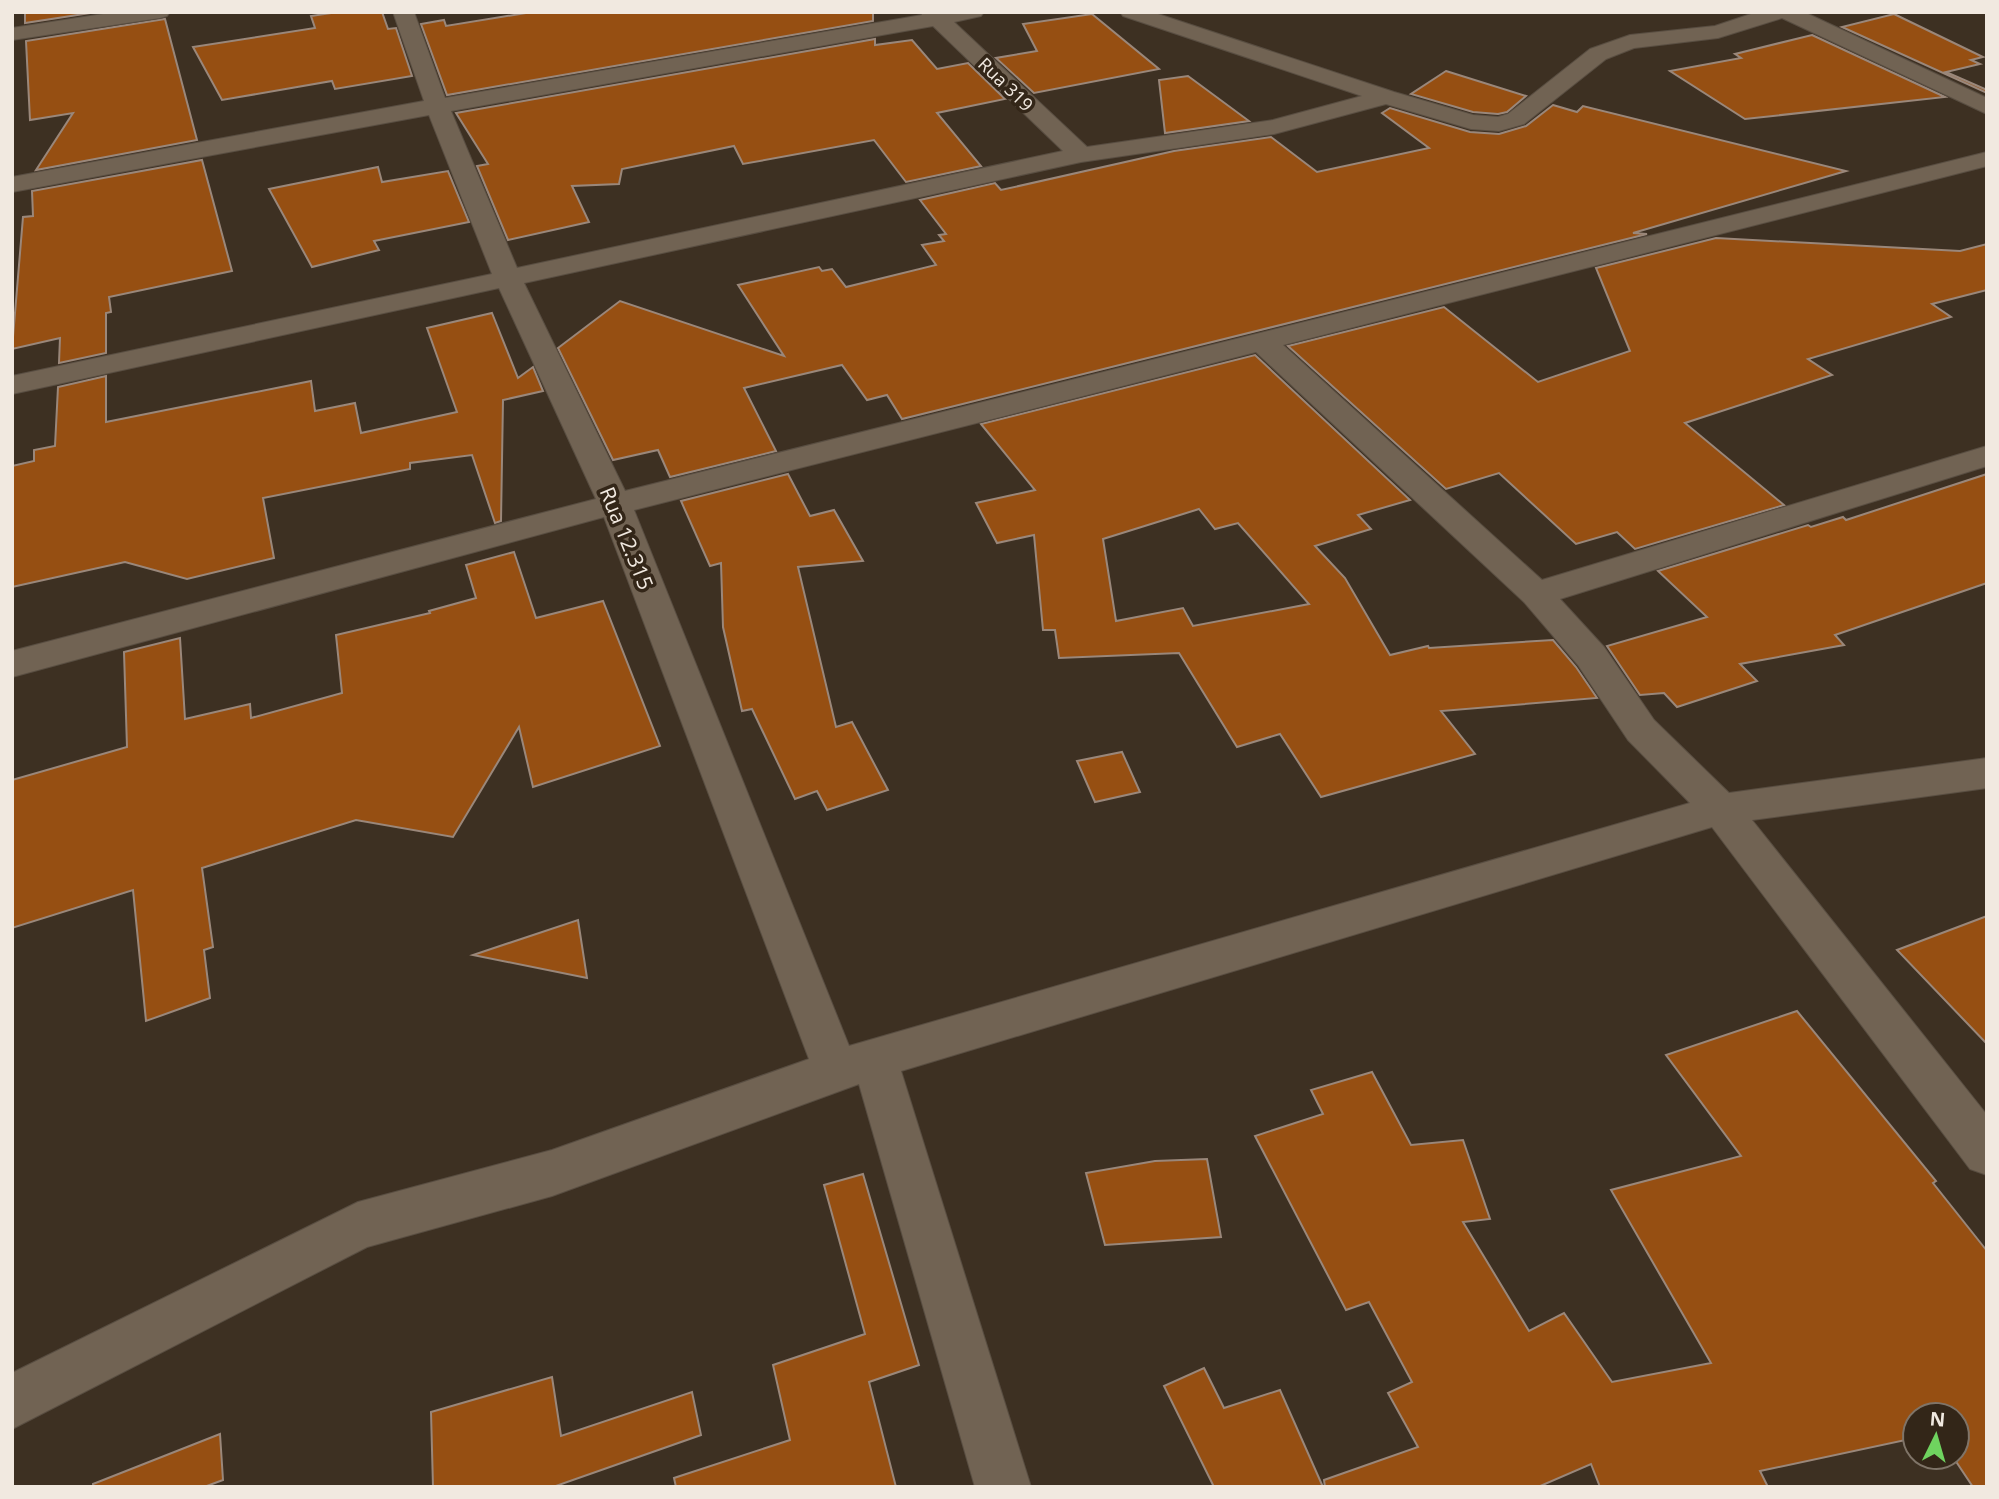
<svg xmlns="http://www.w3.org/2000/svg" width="1999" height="1499" font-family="'Open Sans',sans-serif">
  <rect width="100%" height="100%" fill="#3d3022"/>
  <g fill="#964f12" stroke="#9a877a" stroke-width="2" fill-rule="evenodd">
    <polygon points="25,12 97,12 25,23"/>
    <polygon points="338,12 382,12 388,29 396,28 412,76 335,89 332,81 222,100 193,47 315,28 311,16"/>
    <polygon points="532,12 873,12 873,21 447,95 421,24 444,20 446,26"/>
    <polygon points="1092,14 1159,69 1034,93 996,58 1037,51 1023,24"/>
    <polygon points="1894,14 1983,57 1971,60 1980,64 1946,72 1987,90 1987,93 1842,27"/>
    <polygon points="165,19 197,140 36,170 73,113 30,120 26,41"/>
    <polygon points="1812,35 1945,97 1745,119 1670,71 1741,58 1735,54"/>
    <polygon points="875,39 875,45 912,40 937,69 968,63 1005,99 937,113 981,166 906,182 874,140 743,164 734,146 622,169 619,184 572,186 589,222 508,240 477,166 488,164 456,113"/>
    <polygon points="1446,71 1526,96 1507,112 1498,114 1473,112 1411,94"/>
    <polygon points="1188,76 1249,121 1165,133 1159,80"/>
    <polygon points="1553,105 1577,112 1583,106 1846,171 1633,233 1647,234 902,419 887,395 867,400 842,365 744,388 776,451 670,477 658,450 613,460 558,348 620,301 784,356 738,285 819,267 822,271 832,269 846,287 936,265 922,245 944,241 939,235 946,234 920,200 995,183 1001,190 1174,151 1271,137 1317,172 1429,148 1382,113 1390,108 1470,132 1499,134 1526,126"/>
    <polygon points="202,160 232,271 109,297 111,312 106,313 106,353 59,363 60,338 12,349 23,217 33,216 32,191"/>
    <polygon points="378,167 382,182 448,171 469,222 374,241 379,250 312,267 269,189"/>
    <polygon points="1716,238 1960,251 1987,244 1987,290 1932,304 1951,317 1808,359 1832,375 1685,423 1784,505 1635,549 1617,532 1576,544 1499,473 1446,489 1288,346 1444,307 1538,382 1630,351 1596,268"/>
    <polygon points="492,313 518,378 533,367 543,391 503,400 501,521 495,523 472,455 410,463 410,469 263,498 274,558 187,579 125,562 12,587 12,466 34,461 34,450 55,446 58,387 106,376 106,422 311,381 315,411 355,403 361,433 457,412 427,328"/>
    <path d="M1255,355L1410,500L1358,515L1371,529L1315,546L1345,578L1390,655L1428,646L1429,648L1553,640L1576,667L1597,698L1441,711L1475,754L1321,797L1280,734L1237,747L1179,653L1059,658L1055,630H1043L1034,535L997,543L976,503L1035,490L981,424ZM1199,509L1215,529L1238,523L1309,604L1193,626L1183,608L1116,621L1103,539Z"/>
    <polygon points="788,474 810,516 834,510 863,561 798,567 836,727 852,722 888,790 827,810 817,791 795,799 752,709 742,711 723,627 721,563 710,566 681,501"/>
    <polygon points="1987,474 1987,583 1835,635 1844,645 1740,664 1757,681 1677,707 1664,693 1640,695 1607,646 1707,617 1658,571 1808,525 1811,527 1843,517 1846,520"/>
    <polygon points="514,552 536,618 603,601 660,746 533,787 519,727 453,837 356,820 202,868 213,947 204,950 210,998 146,1021 133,890 12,928 12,780 127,747 124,652 180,638 185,719 250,704 251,718 342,693 336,635 430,613 429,611 476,598 466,565"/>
    <polygon points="1122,752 1140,792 1095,802 1077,761"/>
    <polygon points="1987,916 1987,1044 1897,950"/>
    <polygon points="578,920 587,978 473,955"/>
    <polygon points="1797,1011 1936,1181 1933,1183 1987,1251 1987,1487 1973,1487 1953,1457 1957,1457 1957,1415 1915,1415 1915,1438 1760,1471 1768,1487 1600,1487 1591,1464 1538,1487 1325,1487 1324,1480 1418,1447 1388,1393 1412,1382 1369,1302 1346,1310 1255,1136 1323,1114 1311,1090 1372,1072 1411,1145 1463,1140 1490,1219 1463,1222 1529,1331 1564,1313 1612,1382 1711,1363 1611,1190 1741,1156 1666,1055"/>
    <polygon points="1207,1159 1221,1237 1105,1245 1086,1173 1155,1161"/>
    <polygon points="863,1174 919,1365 869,1382 896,1487 676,1487 674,1478 790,1440 773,1365 865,1334 824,1185"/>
    <polygon points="1204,1368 1224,1408 1280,1390 1323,1487 1214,1487 1164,1386"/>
    <polygon points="552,1377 561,1436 692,1392 701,1435 553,1487 433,1487 431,1412"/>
    <polygon points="220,1434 223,1480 204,1487 93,1487 93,1484"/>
  </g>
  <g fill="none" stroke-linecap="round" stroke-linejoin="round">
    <defs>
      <g id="minor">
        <polygon points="116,12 170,12 167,16 160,18 12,40 12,28"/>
        <path d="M393,12H414L445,98L922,15L921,12H984L981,16L954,22L1087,147L1273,120L1362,96L1123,16L1120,12H1152L1394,92L1473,115L1498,117L1508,114L1590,49L1630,35L1715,26L1757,12H1804L1987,98V114L1782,18L1718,38L1634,48L1606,59L1524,124L1499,131L1471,129L1386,104L1274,134L1081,162L524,283L625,491L1987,152V166L1283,345L1542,580L1987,446V466L1560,599L1604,647L1654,720L1729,793L1987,758V788L1752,820L1987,1115V1175L1970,1169L1712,827L901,1071L1031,1487H975L859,1084L552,1196L367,1247L12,1429V1373L358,1202L552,1150L809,1059L604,517L12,677V651L596,499L499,288L12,394V376L492,274L429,115L12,192V177L424,101ZM933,26L1063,151L517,268L451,111ZM1256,352L1524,602L1578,665L1628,740L1690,803L849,1046L634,510Z"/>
      </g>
    </defs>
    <use href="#minor" stroke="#594e42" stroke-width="2"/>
    <use href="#minor" fill="#716353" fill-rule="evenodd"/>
  </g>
  <g text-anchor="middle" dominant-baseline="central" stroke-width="7" stroke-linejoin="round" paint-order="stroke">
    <g font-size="18" fill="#f1e9e0" stroke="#332618">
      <text transform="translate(1006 84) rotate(44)">Rua 319</text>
    </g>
    <g font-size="21" fill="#f1e9e0" stroke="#332618">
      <text transform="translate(627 538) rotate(68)">Rua 12.315</text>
    </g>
  </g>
  <rect width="1999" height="1499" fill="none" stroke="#f1e9e0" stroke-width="28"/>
  <g transform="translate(1936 1436) rotate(5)"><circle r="33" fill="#332618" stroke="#7f7468" stroke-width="2"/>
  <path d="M0-5L12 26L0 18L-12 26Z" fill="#6fd35f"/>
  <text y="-10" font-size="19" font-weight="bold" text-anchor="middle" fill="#f1e9e0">N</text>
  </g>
</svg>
